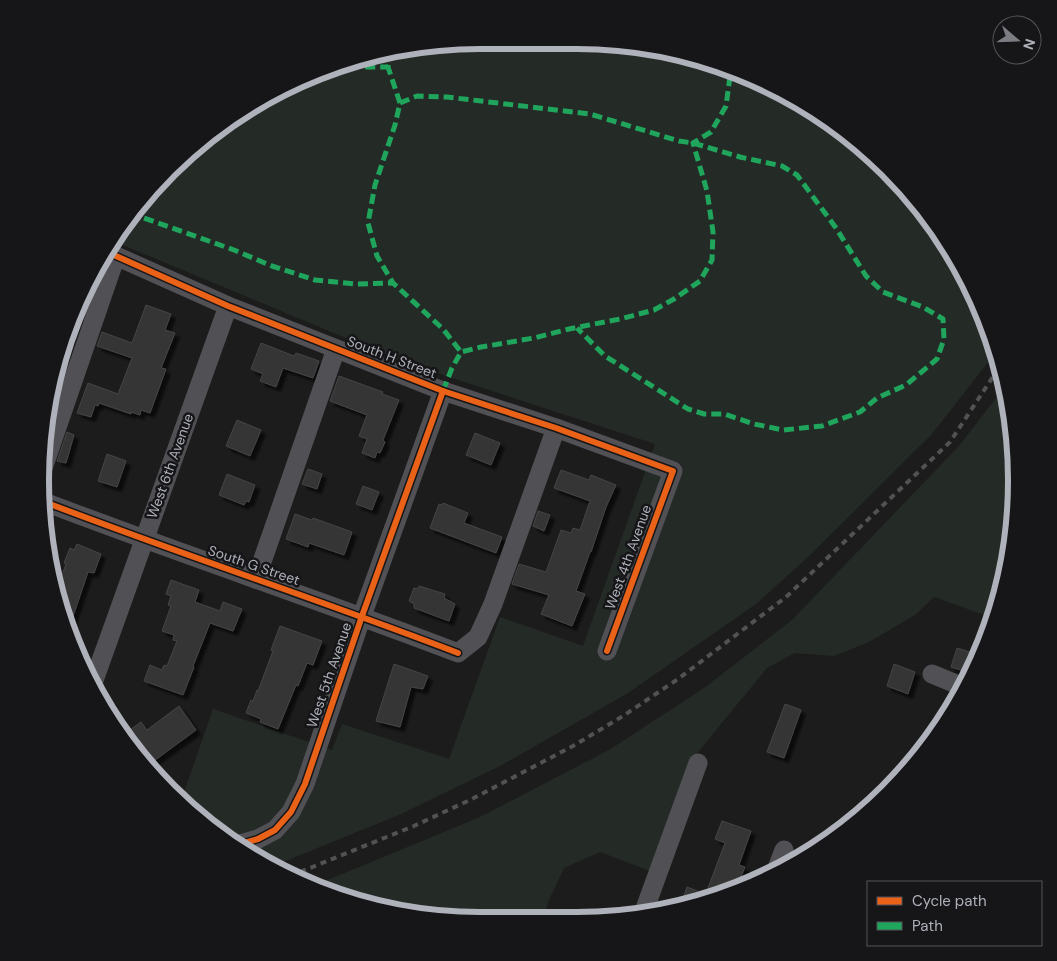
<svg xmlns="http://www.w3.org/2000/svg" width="1057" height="961" font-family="'DM Sans',sans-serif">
  <defs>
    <filter id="shadow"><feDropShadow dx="4.5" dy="4.5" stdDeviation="1" flood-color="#0009"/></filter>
  </defs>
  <rect width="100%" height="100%" fill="#1c1c1c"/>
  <g fill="#242b26">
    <polygon points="480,40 663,49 745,74 821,114 888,169 943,236 983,312 996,352 932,434 806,559 756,604 628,693 500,766 401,814 271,867 260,862 190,812 181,801 213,709 332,750 342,724 449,759 500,617 583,646 655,444 406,363 113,241 131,212 212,131 286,85 394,49"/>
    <polygon points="1006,385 1008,394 1017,480 1009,566 993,618 934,597 915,615 869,642 834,656 795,653 767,668 693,758 650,871 600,852 564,868 548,902 543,920 423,917 339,898 313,886 478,818 609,750 704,688 792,620 959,446"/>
  </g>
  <g fill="#343434" stroke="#454548" filter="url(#shadow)">
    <polygon points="146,305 171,314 165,330 175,333 161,368 166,369 150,413 141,410 140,415 131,412 131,414 99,403 98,406 95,405 91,417 77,413 88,383 118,394 132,358 97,346 102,332 132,343"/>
    <polygon points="261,343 294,356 296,353 319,361 313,378 283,368 276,387 260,381 263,374 251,369"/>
    <polygon points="339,376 383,392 382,394 399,400 383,440 385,442 380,453 377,452 375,458 362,453 367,439 359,436 367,415 330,401"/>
    <polygon points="237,420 261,430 250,456 226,446"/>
    <polygon points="67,432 74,435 66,463 57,461"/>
    <polygon points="475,433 500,443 491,465 466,455"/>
    <polygon points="107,454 126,461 117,487 98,481"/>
    <polygon points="308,469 322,474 317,489 302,484"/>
    <polygon points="561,470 589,480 591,475 616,485 606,507 591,552 590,552 576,591 585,594 572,626 541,614 549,595 512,584 519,564 546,572 561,530 571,533 573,528 580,530 590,501 554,488"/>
    <polygon points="227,474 255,485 249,502 246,501 244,505 219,495"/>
    <polygon points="363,486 379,492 372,510 356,504"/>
    <polygon points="443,503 468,513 464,523 502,537 496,553 430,528 439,504 442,505"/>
    <polygon points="538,511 550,515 544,531 533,526"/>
    <polygon points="295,514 312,520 313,518 352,532 344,555 309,543 308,547 286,539"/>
    <polygon points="77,544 101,554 94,573 88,572 68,631 56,592 66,564 64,563 70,548 74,550"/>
    <polygon points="171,580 199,590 195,602 220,611 223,602 242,609 233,631 210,623 193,666 194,667 183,695 144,681 150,665 162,670 164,665 167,666 177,641 173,640 174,635 162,631 171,606 168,605 171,596 166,594"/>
    <polygon points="419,586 445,594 444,598 455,604 449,621 414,608 414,604 409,601 414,588 417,589"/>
    <polygon points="280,626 322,641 313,665 307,663 298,686 296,685 278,729 260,722 261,719 246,713 251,700 253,701 257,690 258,691 273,651 271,650"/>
    <polygon points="957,648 973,653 967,672 951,667"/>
    <polygon points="394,664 428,676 423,689 411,687 400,727 376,721"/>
    <polygon points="894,664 915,672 908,694 887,686"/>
    <polygon points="785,704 801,710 784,758 767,752"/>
    <polygon points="179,706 196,730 147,766 131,748 123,735 141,722 147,730"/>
    <polygon points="722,821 751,831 739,865 745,867 738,884 737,883 734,891 724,894 708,888 725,843 715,839"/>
    <polygon points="687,887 713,897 680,907"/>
  </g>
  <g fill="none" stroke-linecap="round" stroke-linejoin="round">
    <g stroke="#515155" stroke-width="19">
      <polyline points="107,252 228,306 443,391 556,428 673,471 607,651"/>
      <polyline points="40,477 116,256"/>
      <path d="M42,501C180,554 320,600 458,653L478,637L493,604L556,428"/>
      <polyline points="256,579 336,349"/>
      <polyline points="932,674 961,686 962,689"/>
      <polyline points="93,683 228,306"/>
      <polyline points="237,845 258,839 275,830 291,812 305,784 362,616 443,391"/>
      <polyline points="776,871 784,850"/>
      <polyline points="643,914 698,763"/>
    </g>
    <polyline stroke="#525255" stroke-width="4" stroke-dasharray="6 5" stroke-linecap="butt" points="290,876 414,826 472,799 573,746 623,716 678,679 786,597 950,442 1000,366"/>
    <g stroke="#20a55d" stroke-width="5" stroke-dasharray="10 5" stroke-linecap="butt">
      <polyline points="389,50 388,67 400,103 395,125 375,185 368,223 377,256 393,283 443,329 461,352"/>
      <polyline points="351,63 361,67 388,67"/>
      <polyline points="400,103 417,96 447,97 590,114 679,141 693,143 740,157 782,166 797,175 836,228 866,276 883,292 923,307 943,319 944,339 937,359 906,385 877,398 860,412 822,426 783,430 754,424 724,414 704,414 688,409 605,356 577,328"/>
      <polyline points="130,213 234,250 272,266 315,280 355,284 393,283"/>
      <polyline points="443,391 452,368 461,352 481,347 534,338 569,329 620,319 654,310 674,299 700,281 712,260 713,232 707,191 693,143 711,132 726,106 731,69"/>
    </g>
    <defs>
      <g id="cycleway">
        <polyline points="107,252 228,306 443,391 556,428 673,471 607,651"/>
        <path d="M42,501C180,554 320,600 458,653"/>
        <polyline points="237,845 258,839 275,830 291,812 305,784 362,616 443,391"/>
      </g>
    </defs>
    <use href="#cycleway" stroke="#161618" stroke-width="9"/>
    <use href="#cycleway" stroke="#ea6118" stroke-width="6"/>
  </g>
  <g text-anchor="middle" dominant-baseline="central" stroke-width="5" stroke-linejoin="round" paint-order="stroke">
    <g font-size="14" fill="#afb1bb" stroke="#161618">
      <text transform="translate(392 357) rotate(21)">South H Street</text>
      <text transform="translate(170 466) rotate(-70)">West 6th Avenue</text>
      <text transform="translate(628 557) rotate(-70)">West 4th Avenue</text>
      <text transform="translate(254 565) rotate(19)">South G Street</text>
      <text transform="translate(329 675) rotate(-71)">West 5th Avenue</text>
    </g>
  </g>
  <path d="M0 0H1057V961H0ZM480 49H577A431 431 0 0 1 1008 480V481A431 431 0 0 1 577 912H480A431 431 0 0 1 49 481V480A431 431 0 0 1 480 49Z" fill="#161618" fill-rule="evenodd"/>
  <path fill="none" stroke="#afb1bb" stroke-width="6" d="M480 49H577A431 431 0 0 1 1008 480V481A431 431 0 0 1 577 912H480A431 431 0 0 1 49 481V480A431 431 0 0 1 480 49Z"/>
  <rect x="867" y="881" width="175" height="65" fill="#161618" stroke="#535459"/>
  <rect x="877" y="897" width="25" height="8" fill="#ea6118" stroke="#535459"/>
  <text x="912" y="906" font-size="15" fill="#afb1bb">Cycle path</text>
  <rect x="877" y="922" width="25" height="8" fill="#20a55d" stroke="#535459"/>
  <text x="912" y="931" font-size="15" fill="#afb1bb">Path</text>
  <g transform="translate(1017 40) rotate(109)"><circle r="24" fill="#161618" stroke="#535459"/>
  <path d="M0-4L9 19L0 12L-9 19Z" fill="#7c7d83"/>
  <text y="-8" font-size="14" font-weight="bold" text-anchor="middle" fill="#afb1bb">N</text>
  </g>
</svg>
